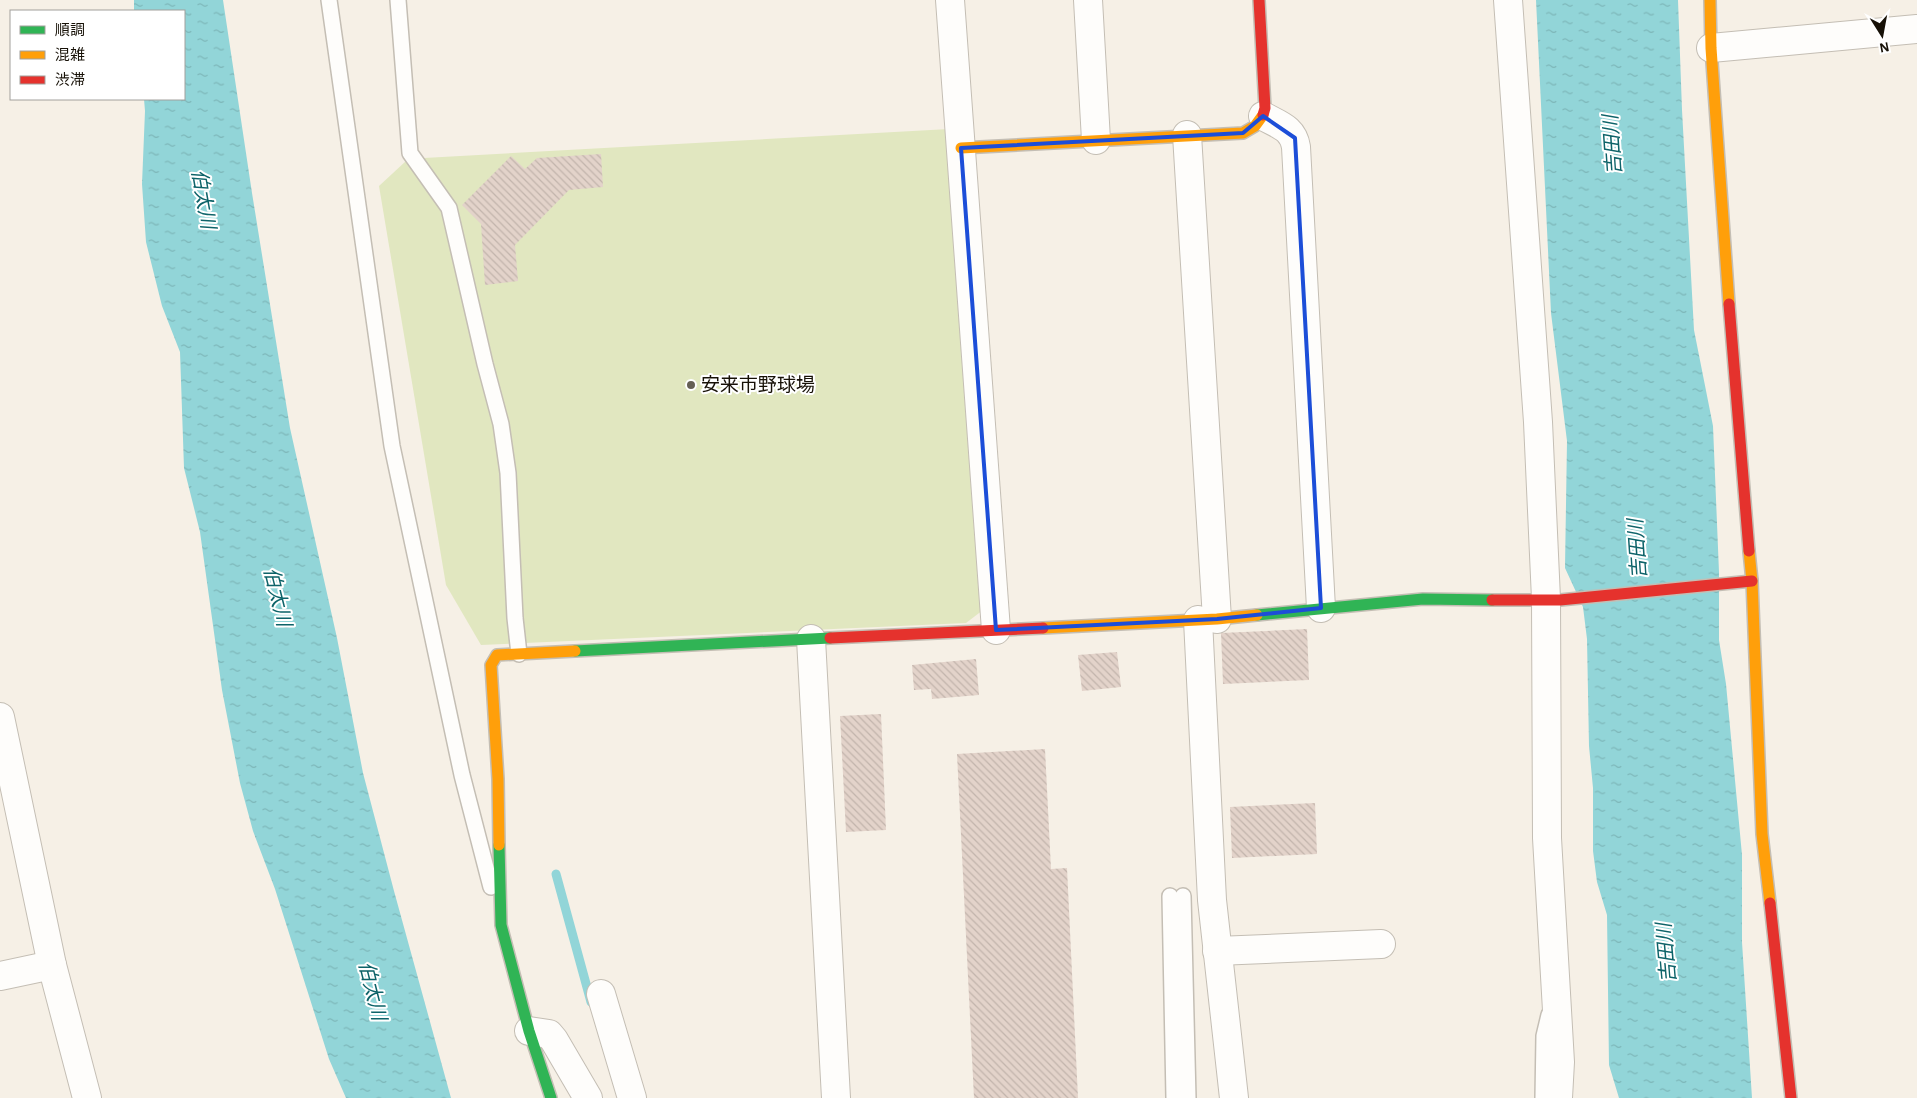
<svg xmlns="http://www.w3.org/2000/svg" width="1917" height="1098" font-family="'Alegreya Sans','Noto Sans JP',sans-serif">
  <defs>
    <pattern id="water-ripples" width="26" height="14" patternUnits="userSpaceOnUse" patternTransform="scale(1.25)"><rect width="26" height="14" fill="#92d5d8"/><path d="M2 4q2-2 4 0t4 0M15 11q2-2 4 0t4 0" fill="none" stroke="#7db6b8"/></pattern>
    <pattern id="building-back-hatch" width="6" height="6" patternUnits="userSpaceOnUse" patternTransform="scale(1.25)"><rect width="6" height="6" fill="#e3d3ca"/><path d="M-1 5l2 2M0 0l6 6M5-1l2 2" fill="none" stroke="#c2b4ac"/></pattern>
  </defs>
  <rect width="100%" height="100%" fill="#f6f0e6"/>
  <polygon fill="#e1e7c0" points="949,129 987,607 966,623 481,645 446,585 379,186 406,161 424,158"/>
  <g fill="url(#water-ripples)">
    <polygon points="134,0 223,0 252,193 290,428 337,638 363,773 394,891 451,1098 346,1098 329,1059 275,889 253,831 240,783 222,690 200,532 184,468 180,352 162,306 146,242 142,184 145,111 144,99 184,99 184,11 134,11"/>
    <polygon points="1536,0 1678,0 1682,110 1694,330 1713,426 1719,572 1719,640 1726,684 1742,855 1742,942 1752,1098 1619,1098 1609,1065 1607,915 1597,882 1593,851 1593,788 1589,746 1587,639 1583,607 1565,568 1567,441 1551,313"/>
  </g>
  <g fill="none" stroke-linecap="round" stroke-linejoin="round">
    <polyline stroke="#92d5d8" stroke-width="9" points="556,874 591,1002"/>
  </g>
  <g fill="url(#building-back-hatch)">
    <polygon points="601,154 603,187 569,190 515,245 518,281 485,285 481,224 462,205 511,156 525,169 537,158"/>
    <polygon points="1307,629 1309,680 1223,684 1221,633"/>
    <polygon points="1117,652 1121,687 1082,691 1078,655"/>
    <polygon points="976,659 979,695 932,699 931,689 914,690 912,665"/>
    <polygon points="881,714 886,830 846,832 840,716"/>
    <polygon points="1045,749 1051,869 1067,868 1078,1098 974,1098 957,754"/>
    <polygon points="1315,803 1317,854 1232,858 1230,807"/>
  </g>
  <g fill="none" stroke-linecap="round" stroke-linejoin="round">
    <defs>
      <g id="lane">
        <polyline points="329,0 392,446 462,775 491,887"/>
        <polyline points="398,0 410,153 449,208 485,364 501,424 508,473 515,618 519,654"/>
        <polyline points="1170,896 1174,1098"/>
        <polyline points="1183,896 1188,1098"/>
        <polyline points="1543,1098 1544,1036 1549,1015"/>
      </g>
      <g id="street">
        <polyline points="950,0 996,630"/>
        <polyline points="1088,0 1096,140"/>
        <polyline points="1508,0 1538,422 1546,599 1547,838 1560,1062 1558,1098"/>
        <polyline points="1711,48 1917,29"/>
        <path d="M1263,116C1279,125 1293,128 1296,147L1321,608"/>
        <polyline points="1187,135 1217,619"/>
        <polyline points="1198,620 1212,900 1234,1098"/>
        <polyline points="811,639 836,1098"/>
        <polyline points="0,717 52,965 87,1098"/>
        <polyline points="1217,951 1381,944"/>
        <polyline points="0,976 52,965"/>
        <polyline points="601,994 632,1098"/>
        <polyline points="529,1031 549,1034 554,1040 588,1098"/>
      </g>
      <g id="fast">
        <polyline points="1257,615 1423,599 1492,600"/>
        <polyline points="575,651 830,638"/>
        <polyline points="499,845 501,925 529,1031 551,1098"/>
      </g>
      <g id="slow">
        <polyline points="1710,0 1711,48 1729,304"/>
        <polyline points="961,148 1243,133 1255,126 1263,115"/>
        <polyline points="1749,551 1752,581 1762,834 1770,903"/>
        <polyline points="1043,628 1217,619 1257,615"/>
        <polyline points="499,845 498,779 491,665 497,655 575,651"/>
      </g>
      <g id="jam">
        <polyline points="1259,0 1265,108 1263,115"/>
        <polyline points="1729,304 1749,551"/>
        <polyline points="1492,600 1560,600 1752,581"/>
        <polyline points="830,638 1043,628"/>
        <polyline points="1770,903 1791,1098"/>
      </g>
    </defs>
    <use href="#lane" stroke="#c4beb4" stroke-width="18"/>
    <use href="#street" stroke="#c4beb4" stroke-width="30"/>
    <use href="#fast" stroke="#c4beb4" stroke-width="14"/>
    <use href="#slow" stroke="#c4beb4" stroke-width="14"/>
    <use href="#jam" stroke="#c4beb4" stroke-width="14"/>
    <use href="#lane" stroke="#fefdfb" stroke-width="15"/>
    <use href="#street" stroke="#fefdfb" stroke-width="28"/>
    <use href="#fast" stroke="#30b455" stroke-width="11"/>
    <use href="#slow" stroke="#ff9f0a" stroke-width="11"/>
    <use href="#jam" stroke="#e5322d" stroke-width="11"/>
  </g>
  <path fill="none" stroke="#1d4ed8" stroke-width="4" stroke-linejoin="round" d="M1263,116L1295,138L1321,608L1217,619L996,630L961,148L1243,133Z"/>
  <circle fill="#655f55" stroke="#fff" stroke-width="2" cx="691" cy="385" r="5"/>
  <g text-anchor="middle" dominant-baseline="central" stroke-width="4" stroke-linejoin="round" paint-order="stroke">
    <g font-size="19" fill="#171107" stroke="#fff" text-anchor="start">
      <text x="701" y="385">安来市野球場</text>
    </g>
    <g font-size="20" font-style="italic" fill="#0d6369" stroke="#fff">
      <text transform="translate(1613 145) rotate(-94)">吉田川</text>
      <text transform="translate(203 199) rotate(80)">伯太川</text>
      <text transform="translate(1638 549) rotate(-94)">吉田川</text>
      <text transform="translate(277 597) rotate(76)">伯太川</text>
      <text transform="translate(1667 953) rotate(-95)">吉田川</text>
      <text transform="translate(372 991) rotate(76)">伯太川</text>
    </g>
  </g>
  <rect x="10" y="10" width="175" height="90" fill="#ffffff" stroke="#a2a09c"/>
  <rect x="20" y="26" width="25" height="8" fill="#30b455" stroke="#a2a09c"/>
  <text x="55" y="35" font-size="15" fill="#171107">順調</text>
  <rect x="20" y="51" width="25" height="8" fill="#ff9f0a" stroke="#a2a09c"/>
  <text x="55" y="60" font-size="15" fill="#171107">混雑</text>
  <rect x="20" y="76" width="25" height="8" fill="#e5322d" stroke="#a2a09c"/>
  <text x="55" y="85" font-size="15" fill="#171107">渋滞</text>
  <g transform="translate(1882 35) rotate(169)" stroke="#ffffff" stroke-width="4" paint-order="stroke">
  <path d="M0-4L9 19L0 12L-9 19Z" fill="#171107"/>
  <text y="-8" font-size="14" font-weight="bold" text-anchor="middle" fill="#171107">N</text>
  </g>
</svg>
